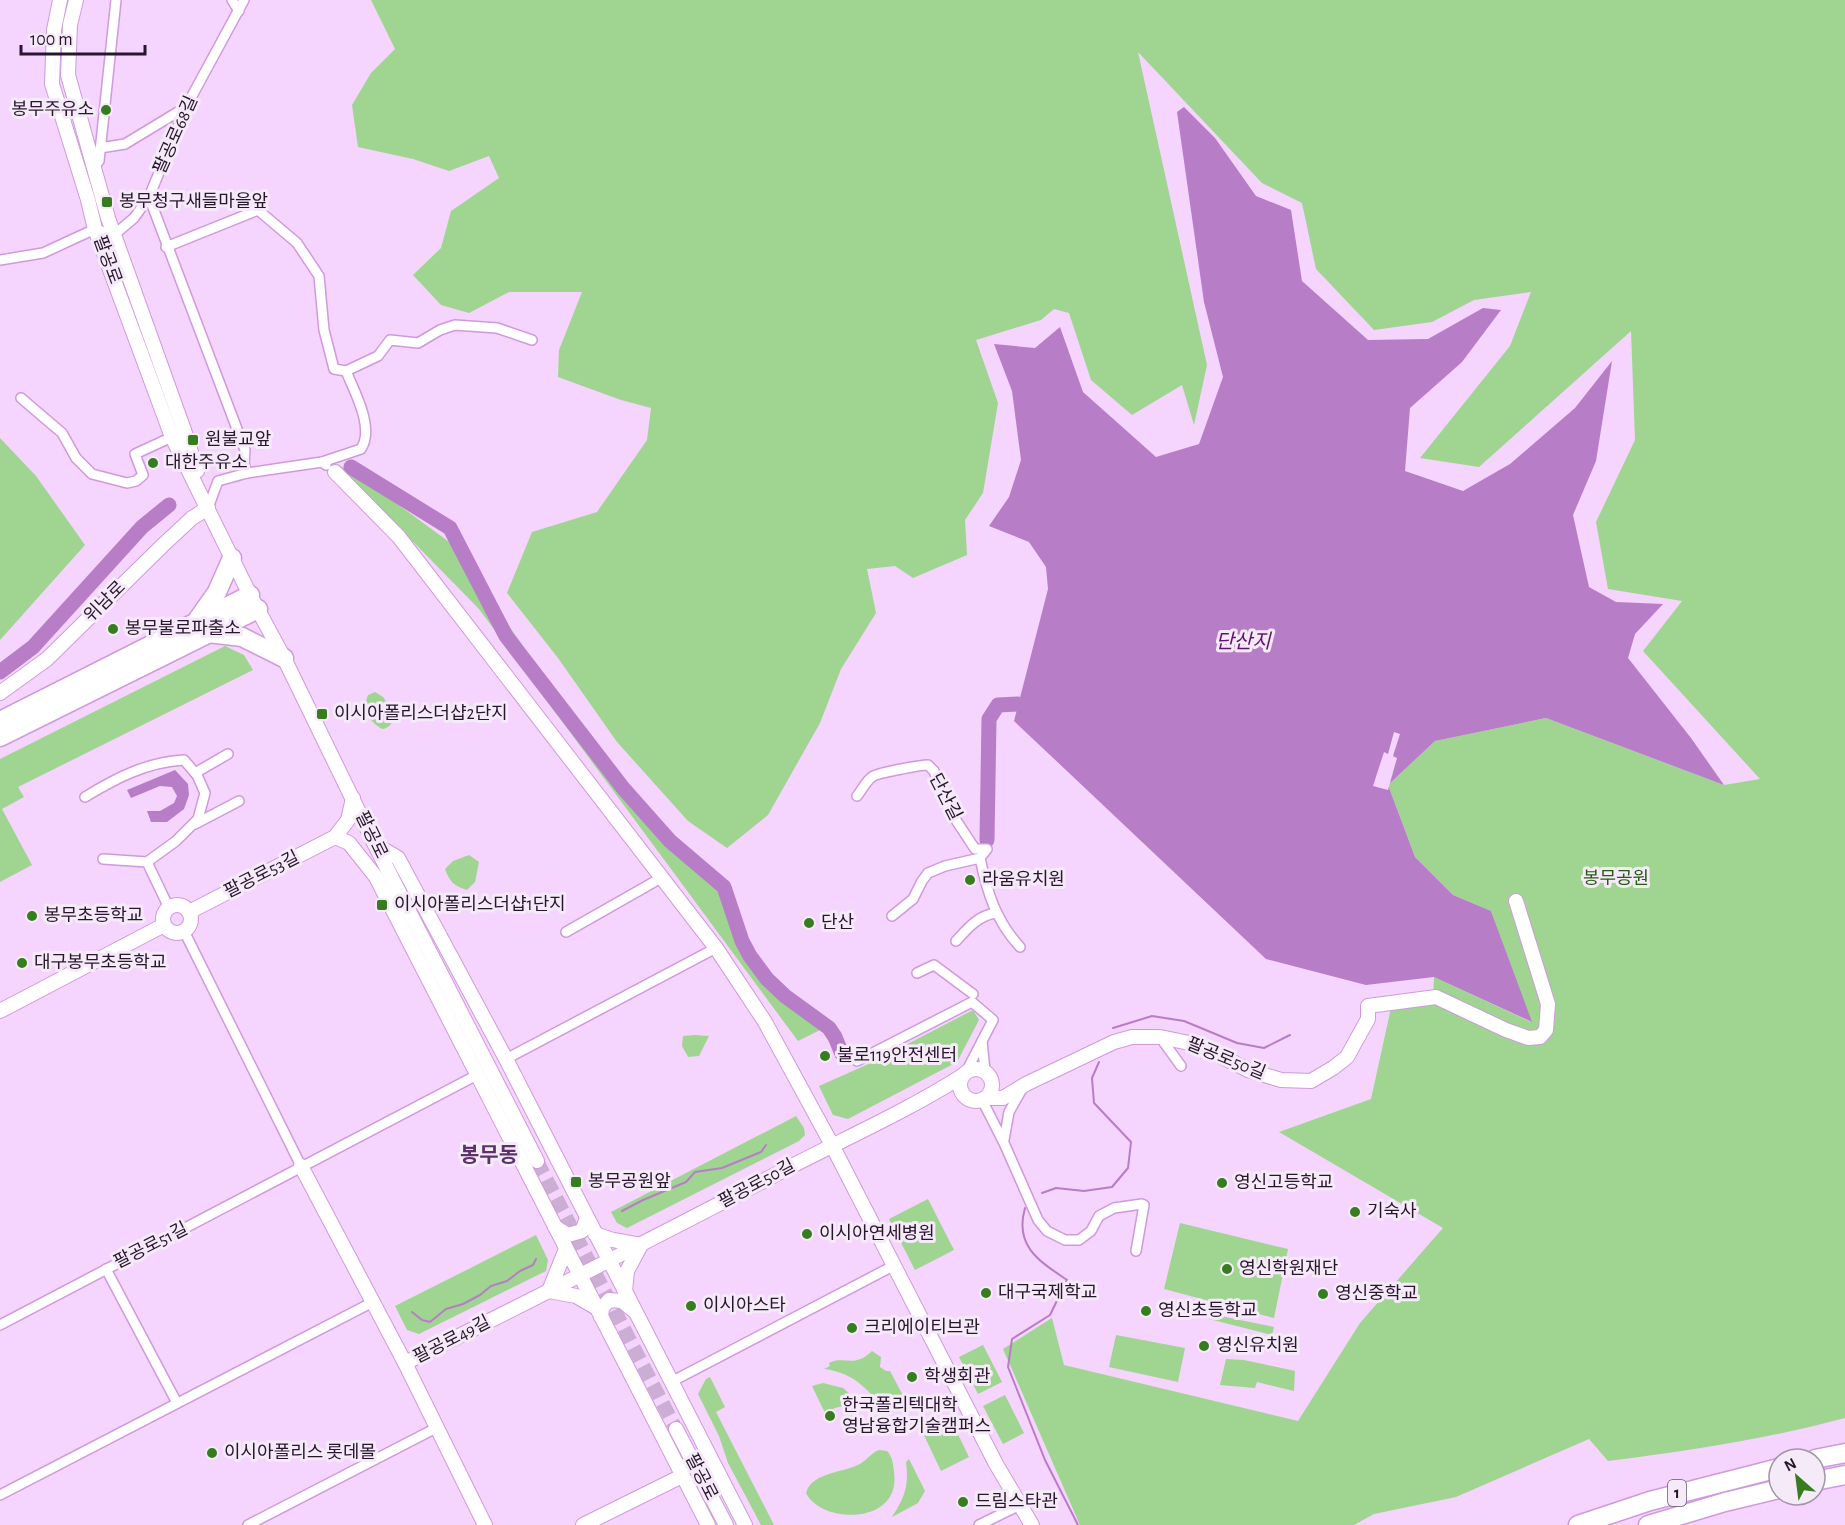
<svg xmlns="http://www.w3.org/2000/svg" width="1845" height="1525" font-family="'Alegreya Sans','Noto Sans KR',sans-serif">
  <rect width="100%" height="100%" fill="#f5d4fe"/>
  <g fill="#9fd590">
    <path d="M371,0H1845V1418C1767,1439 1688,1451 1608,1461L1589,1439L1456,1497L1374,1514L1354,1525H1080L1003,1349L1052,1318L1064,1365L1298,1421L1360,1323L1443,1228L1279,1132L1371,1099L1391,1008L1433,1000L1434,977L1531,1022L1491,911L1453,895L1415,857L1388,785L1435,741L1546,718L1724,785L1760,779L1643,651L1682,601L1608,589L1596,522L1635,440L1631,331L1479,467L1420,458L1510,346L1531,292L1474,300L1432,322L1374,330L1316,269L1302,203L1262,183L1138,52L1207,365L1194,425L1182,385L1132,415L1091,380L1069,313L1054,309L1041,320L976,340L998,403L983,493L965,520L967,555L913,578L895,566L867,569L876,613L841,669L820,723L768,815L727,848L688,821L617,742L558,658L507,593L532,532L597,512L647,440L651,408L621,400L558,377L559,350L582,292H509L469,313L441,305L413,275L441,248L451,211L499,178L489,156L449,171L413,159L358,147L352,105L371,73L395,49Z"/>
    <polygon points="0,438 36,476 85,545 0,640"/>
    <polygon points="336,463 389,498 452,544 594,748 719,887 746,960 779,996 824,1028 798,1041 479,609"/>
    <polygon points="225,646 244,655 253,670 18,787 24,797 2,809 32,865 0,882 0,759"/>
    <path d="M375,692L383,697L395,714C392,722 391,728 382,729C369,721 362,710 368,695Z"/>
    <path d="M469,855L479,862L475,882L467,890C454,886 450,882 445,869L453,861Z"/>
    <polygon points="973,1010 979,1020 957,1062 848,1119 833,1115 819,1086 873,1062"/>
    <polygon points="695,1035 709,1036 699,1056 688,1057 682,1046 683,1036"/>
    <polygon points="796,1116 804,1128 805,1135 799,1141 627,1228 617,1223 611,1212"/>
    <polygon points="928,1199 954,1250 915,1270 889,1219"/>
    <polygon points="1180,1223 1288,1249 1274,1318 1164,1289"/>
    <polygon points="536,1235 548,1260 546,1271 419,1334 407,1330 395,1306"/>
    <polygon points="1210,1314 1274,1327 1272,1335 1209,1319"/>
    <polygon points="1116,1335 1185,1348 1178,1382 1109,1367"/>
    <polygon points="983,1345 1002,1382 978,1394 959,1357"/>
    <path d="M872,1351L881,1357L880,1367L886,1371H890L908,1405L898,1408L887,1416C872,1392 854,1372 824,1369L830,1366L829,1363C844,1355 854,1369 872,1351Z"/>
    <polygon points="1226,1359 1244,1360 1295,1371 1294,1391 1257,1382 1255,1388 1220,1385"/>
    <polygon points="710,1377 725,1407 716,1412 774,1525 761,1525 728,1463 719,1436 698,1394 706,1379"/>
    <path d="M823,1383L843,1388L861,1404L853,1409C842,1404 836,1407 825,1413L812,1386Z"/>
    <polygon points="1005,1395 1024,1433 1003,1444 983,1406"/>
    <polygon points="949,1416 969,1457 941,1471 921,1429"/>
    <path d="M879,1450L887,1451C893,1457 893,1464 894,1472C902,1525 822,1525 806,1493C812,1472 843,1473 860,1464C867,1460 871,1453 879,1450Z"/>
    <path d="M909,1459L925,1491L918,1503L892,1517C905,1497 909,1486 906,1462Z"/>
  </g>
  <g fill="#b77dc7">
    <polygon points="1184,107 1215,138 1256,196 1291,210 1302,281 1368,340 1428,339 1483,308 1501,310 1462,362 1410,408 1405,471 1463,491 1510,464 1575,408 1612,361 1596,461 1573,515 1589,587 1616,602 1663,604 1635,634 1628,658 1691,738 1724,785 1546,718 1435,741 1388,785 1415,857 1453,895 1491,911 1532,1022 1434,977 1366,985 1266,959 1014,721 1048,589 1046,567 1029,542 989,526 1009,497 1021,460 1012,391 994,344 1035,348 1060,327 1083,392 1156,457 1199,444 1223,377 1204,302 1177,112"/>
    <polygon points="175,770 188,784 189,795 184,809 167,822 151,822 147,811 160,811 174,803 177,796 172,787 160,786 131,798 127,790"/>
  </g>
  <polygon fill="#f5d4fe" points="1394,732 1400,734 1393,756 1397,758 1388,790 1373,786 1384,752 1388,754"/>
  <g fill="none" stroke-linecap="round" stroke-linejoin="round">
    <g stroke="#b77dc7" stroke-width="2">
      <polyline points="1113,1028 1152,1016 1184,1021 1237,1043 1264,1048 1290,1035"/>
      <polyline points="1042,1193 1056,1188 1084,1191 1112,1187 1128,1168 1131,1142 1094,1103 1092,1078 1099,1062"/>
      <path d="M1025,1208C1014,1246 1039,1261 1067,1280L1050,1315L1012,1339L1008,1367L1045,1460L1078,1525"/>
      <polyline points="622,1211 643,1200 686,1182 695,1172 722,1168 761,1152 766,1145"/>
      <polyline points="412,1312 422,1320 430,1322 446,1309 463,1304 480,1295 491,1286 507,1281 520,1271 533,1265 536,1259"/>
    </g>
    <g stroke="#b77dc7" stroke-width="15">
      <polyline points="351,467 450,528 506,636 623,788 670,841 724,887 742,941 750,956 767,979 785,996 829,1028 835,1037 842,1054"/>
      <polyline points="0,672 33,647 142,527 169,505"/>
      <polyline points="987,840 989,719 998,705 1018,704"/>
    </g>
    <polyline stroke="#ccaed4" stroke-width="14" stroke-dasharray="14 7" stroke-linecap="butt" points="537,1161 676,1429"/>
    <defs>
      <g id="street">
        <polyline points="232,0 239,11"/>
        <polyline points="100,148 125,144 186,107"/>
        <polyline points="93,167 99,161 116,0"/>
        <polyline points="149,197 245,450 244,464 247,473"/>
        <polyline points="166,247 258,210 297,243 319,276 324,330 334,369 346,371"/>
        <polyline points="0,260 43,253 95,229 114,235 134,218 149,197 186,107 244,0"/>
        <polyline points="21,398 62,433 76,458 92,474 127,483 136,481 143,475 135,454 172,437"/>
        <path d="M322,462L361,449C375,428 354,391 346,371L378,356L390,340L418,343L440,330L455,325L497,328L532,340"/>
        <polyline points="208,508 218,481 247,473 322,462 326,465"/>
        <polyline points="195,773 228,754"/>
        <path d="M857,796C862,790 866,781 872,777C876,773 921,765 928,765L934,771L950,811L975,849H987L980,858C987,892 996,921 1020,947"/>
        <path d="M85,797C116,778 147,762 184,760L197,775L205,793L198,819L176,841L147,862"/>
        <polyline points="195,824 239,801"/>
        <polyline points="103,859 147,862 169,908"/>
        <polyline points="892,916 913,899 922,881 928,873 945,866 980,858"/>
        <polyline points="184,931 301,1166"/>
        <polyline points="566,932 661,878"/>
        <path d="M956,941C968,928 978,916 995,913"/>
        <polyline points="917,973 934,965 973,994"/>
        <polyline points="1160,1037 1181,1066"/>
        <polyline points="982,1041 985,1071"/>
        <polyline points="506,1059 716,948"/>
        <polyline points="857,1061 972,1002 993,1020 966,1072"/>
        <polyline points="982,1100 1004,1143 1038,1220 1047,1231 1065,1240 1079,1240 1091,1231 1099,1216 1114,1208 1142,1204 1144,1205 1136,1251"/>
        <polyline points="1004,1140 1009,1112 1022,1089"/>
        <polyline points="106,1269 177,1403"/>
        <polyline points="0,1325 477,1075"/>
        <polyline points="671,1382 893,1266"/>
        <polyline points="0,1495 371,1303"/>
        <polyline points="248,1525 438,1427"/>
        <polyline points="979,1525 1020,1505"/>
      </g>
      <g id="secondary">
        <polyline points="60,0 54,30 52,84 88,200 95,229 172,437 250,595 284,658 374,843 537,1161"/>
        <polyline points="76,0 70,25 68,75 108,218 184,430 197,471"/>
        <polyline points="335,472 399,537 716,948 765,1022 832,1145 996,1464 1032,1525"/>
        <polyline points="0,693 47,659 162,546 192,518 208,508"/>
        <polyline points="335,837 349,843 376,877 708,1525"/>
        <polyline points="376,845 398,858 506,1059 745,1525"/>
        <circle cx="177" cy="919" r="14"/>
        <polyline points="189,912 335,837 348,820 353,798"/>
        <polyline points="0,1011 164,925"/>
        <circle cx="976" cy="1085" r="16"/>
        <polyline points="986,1098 1003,1098 1026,1084 1114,1042 1132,1037 1160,1037 1199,1045 1248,1070 1281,1080 1311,1081 1333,1068 1347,1057 1368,1019 1368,1006 1436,997 1506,1030 1528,1038 1540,1037 1546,1030 1548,1004 1516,901"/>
        <polyline points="301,1166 405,1363 485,1525"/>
        <polyline points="555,1227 568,1235 582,1231 587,1218"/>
        <polyline points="595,1234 613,1240 641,1245 627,1271 625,1291"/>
        <polyline points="566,1249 549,1291 576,1296 595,1307"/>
        <polyline points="601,1317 602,1308 609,1300 622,1301 633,1310"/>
        <path d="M405,1363C534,1299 662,1234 790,1167C848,1137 907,1111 962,1076"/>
        <polyline points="676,1429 726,1525"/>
        <polyline points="583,1525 682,1476"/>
      </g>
      <g id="highway">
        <polyline points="198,619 217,592 232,558"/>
        <polyline points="208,633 242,637 284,658"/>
        <polyline points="0,721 250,595"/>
        <polyline points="0,737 258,609"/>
        <polyline points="1815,1459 1845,1453"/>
        <polyline points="1815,1481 1845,1475"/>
        <polyline points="1578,1525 1650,1501 1779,1468"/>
        <polyline points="1648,1525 1725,1502 1779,1489"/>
      </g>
    </defs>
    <use href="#street" stroke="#cf9add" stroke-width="12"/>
    <use href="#secondary" stroke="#cf9add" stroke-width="16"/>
    <use href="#highway" stroke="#cf9add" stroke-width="21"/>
    <use href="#street" stroke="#fff" stroke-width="9"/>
    <use href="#secondary" stroke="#fff" stroke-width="14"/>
    <use href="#highway" stroke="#fff" stroke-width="18"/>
  </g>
  <g fill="#377c1e" stroke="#f5eaf8" stroke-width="2">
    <circle cx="106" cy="110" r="6"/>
    <rect x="101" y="196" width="12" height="12" rx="3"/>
    <rect x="187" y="434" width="12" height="12" rx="3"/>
    <circle cx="153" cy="463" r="6"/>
    <circle cx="113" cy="629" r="6"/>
    <rect x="316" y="708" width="12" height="12" rx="3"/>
    <circle cx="970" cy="880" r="6"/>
    <rect x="376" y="899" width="12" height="12" rx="3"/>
    <circle cx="32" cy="916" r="6"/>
    <circle cx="809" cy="923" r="6"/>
    <circle cx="22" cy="963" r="6"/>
    <circle cx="825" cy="1056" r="6"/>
    <rect x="570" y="1176" width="12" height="12" rx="3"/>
    <circle cx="1222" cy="1183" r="6"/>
    <circle cx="1355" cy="1212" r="6"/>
    <circle cx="807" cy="1234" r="6"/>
    <circle cx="1227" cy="1269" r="6"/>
    <circle cx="986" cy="1293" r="6"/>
    <circle cx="1323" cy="1294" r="6"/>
    <circle cx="691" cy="1306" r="6"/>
    <circle cx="1146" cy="1311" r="6"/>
    <circle cx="852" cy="1328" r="6"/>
    <circle cx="1204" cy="1346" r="6"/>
    <circle cx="912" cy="1377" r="6"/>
    <circle cx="830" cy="1416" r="6"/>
    <circle cx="212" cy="1453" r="6"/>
    <circle cx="963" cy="1502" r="6"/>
  </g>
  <g text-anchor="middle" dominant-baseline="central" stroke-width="6" stroke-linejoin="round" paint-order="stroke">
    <rect fill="#f5eaf8" stroke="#66556b" stroke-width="1.5" x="1668" y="1480" width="18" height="26" rx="4.5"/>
    <g font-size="16" font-weight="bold" fill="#29152e">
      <text x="1677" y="1493">1</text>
    </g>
    <g font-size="18" fill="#29152e" stroke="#f5eaf8" text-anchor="start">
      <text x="94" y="110" text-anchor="end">봉무주유소</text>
      <text x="119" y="202">봉무청구새들마을앞</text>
      <text x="205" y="440">원불교앞</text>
      <text x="165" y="463">대한주유소</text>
      <text x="125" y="629">봉무불로파출소</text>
      <text x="334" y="714">이시아폴리스더샵2단지</text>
      <text x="982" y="880">라움유치원</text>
      <text x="394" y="905">이시아폴리스더샵1단지</text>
      <text x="44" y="916">봉무초등학교</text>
      <text x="821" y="923">단산</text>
      <text x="34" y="963">대구봉무초등학교</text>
      <text x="837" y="1056">불로119안전센터</text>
      <text x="588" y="1182">봉무공원앞</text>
      <text x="1234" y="1183">영신고등학교</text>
      <text x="1367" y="1212">기숙사</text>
      <text x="819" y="1234">이시아연세병원</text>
      <text x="1239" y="1269">영신학원재단</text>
      <text x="998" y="1293">대구국제학교</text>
      <text x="1335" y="1294">영신중학교</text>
      <text x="703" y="1306">이시아스타</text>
      <text x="1158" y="1311">영신초등학교</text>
      <text x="864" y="1328">크리에이티브관</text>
      <text x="1216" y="1346">영신유치원</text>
      <text x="924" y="1377">학생회관</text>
      <text x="842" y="1406">한국폴리텍대학<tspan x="842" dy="21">영남융합기술캠퍼스</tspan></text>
      <text x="224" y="1453">이시아폴리스 롯데몰</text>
      <text x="975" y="1502">드림스타관</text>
    </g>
    <g font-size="18" fill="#29152e" stroke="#f5eaf8">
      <text transform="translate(176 135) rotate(-66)">팔공로68길</text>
      <text transform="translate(107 260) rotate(70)">팔공로</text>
      <text transform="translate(105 602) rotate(-45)">위남로</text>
      <text transform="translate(945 797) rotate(63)">단산길</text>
      <text transform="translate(371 835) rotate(64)">팔공로</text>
      <text transform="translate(262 875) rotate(-27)">팔공로53길</text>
      <text transform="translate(1226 1059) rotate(22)">팔공로50길</text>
      <text transform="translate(757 1184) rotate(-28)">팔공로50길</text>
      <text transform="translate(151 1246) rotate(-27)">팔공로51길</text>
      <text transform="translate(452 1340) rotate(-27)">팔공로49길</text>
      <text transform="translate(701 1477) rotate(63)">팔공로</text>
    </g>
    <g font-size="18" fill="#245d0e" stroke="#f5eaf8">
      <text x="1616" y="879">봉무공원</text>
    </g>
    <g font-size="20" font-style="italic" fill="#5e1570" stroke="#f5eaf8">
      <text x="1243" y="642">단산지</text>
    </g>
    <g font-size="21" font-weight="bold" fill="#5f316c" stroke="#f5eaf8">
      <text x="489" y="1155">봉무동</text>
    </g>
  </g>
  <g transform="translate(1797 1477) rotate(332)"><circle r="28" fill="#f5eaf8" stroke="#a395a7" stroke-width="1.5"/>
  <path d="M0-4.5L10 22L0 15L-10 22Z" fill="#377c1e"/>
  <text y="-9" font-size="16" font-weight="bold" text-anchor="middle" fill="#29152e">N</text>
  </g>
  <path d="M21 45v9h124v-9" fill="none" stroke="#29152e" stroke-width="3"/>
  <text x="30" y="45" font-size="18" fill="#29152e" stroke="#f5eaf8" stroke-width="4.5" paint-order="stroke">100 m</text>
</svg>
